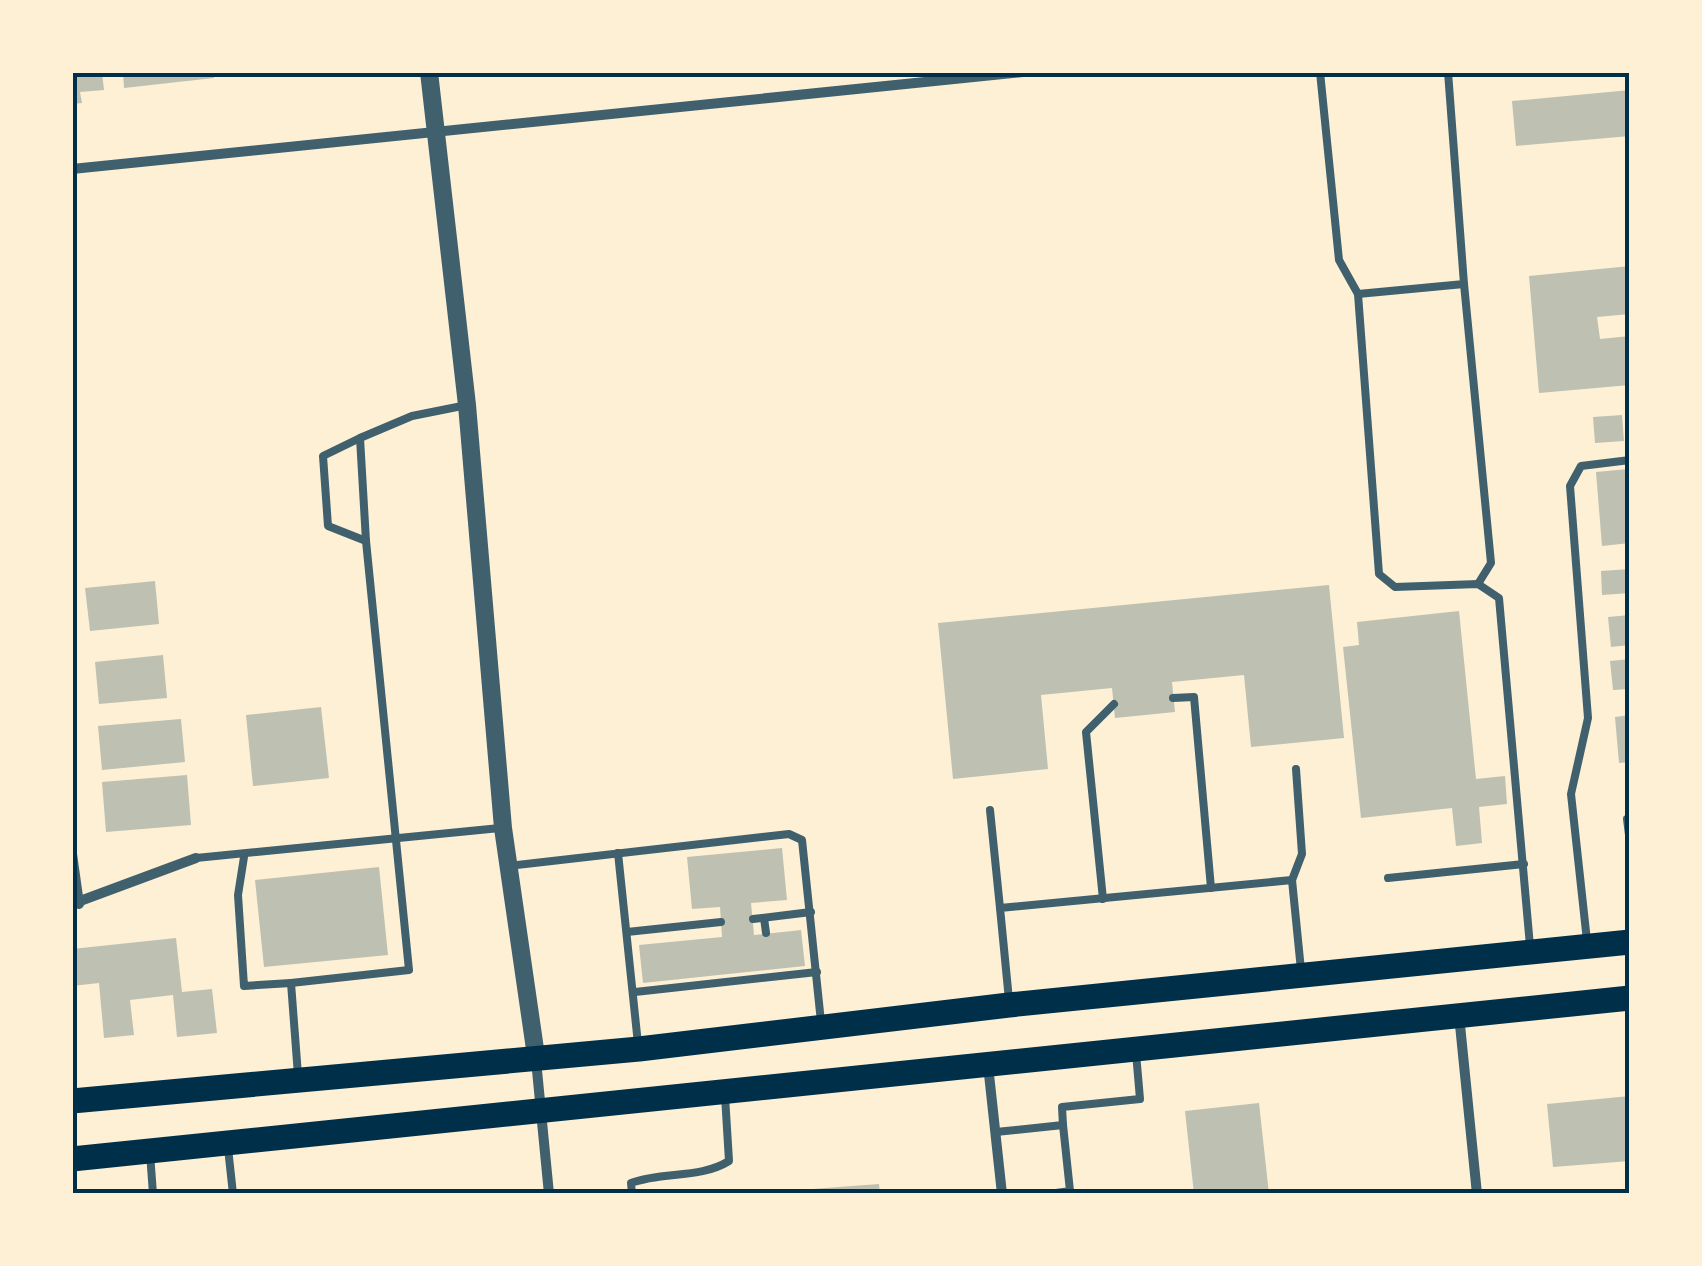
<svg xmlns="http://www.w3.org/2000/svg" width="1702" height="1266" font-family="Lato,sans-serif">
  <rect width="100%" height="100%" fill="#fdf0d5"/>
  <g fill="#bec0b2">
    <polygon points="72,72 102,72 104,90 80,92 82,103 72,104"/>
    <polygon points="123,72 213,72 214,78 124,88"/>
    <polygon points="1630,90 1630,136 1516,146 1512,101"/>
    <polygon points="1630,266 1630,314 1597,317 1600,339 1630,336 1630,385 1539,393 1529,276"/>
    <polygon points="1622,415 1624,441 1595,443 1593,417"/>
    <polygon points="1628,469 1630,543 1602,546 1596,472"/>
    <polygon points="1630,569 1630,593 1602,595 1601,571"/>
    <polygon points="155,581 159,624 90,631 85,588"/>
    <polygon points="1329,585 1344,738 1251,747 1244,675 1172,682 1175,712 1115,718 1112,688 1041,695 1048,769 953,779 938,623"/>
    <polygon points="1459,611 1476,779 1505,776 1507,804 1479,807 1482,843 1456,846 1452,808 1361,818 1343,647 1359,645 1357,622"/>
    <polygon points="1630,615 1630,645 1611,647 1608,617"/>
    <polygon points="163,655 167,698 99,704 95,662"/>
    <polygon points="1630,659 1630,689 1613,690 1610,661"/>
    <polygon points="321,707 329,778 253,786 246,715"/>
    <polygon points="1630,715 1630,762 1619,763 1615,717"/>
    <polygon points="181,719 185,762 102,770 98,726"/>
    <polygon points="187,775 191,825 106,832 102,782"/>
    <polygon points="782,848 787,900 751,903 754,935 801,930 805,966 643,983 639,945 722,937 720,907 692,909 687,857"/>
    <polygon points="379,867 388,955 264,967 255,880"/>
    <polygon points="176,938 182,992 212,989 217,1033 177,1037 173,995 130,1000 134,1035 104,1038 99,983 72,986 72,949"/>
    <polygon points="1630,1096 1630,1161 1553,1167 1547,1104"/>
    <polygon points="1259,1103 1269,1194 1194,1194 1185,1111"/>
    <polygon points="879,1184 880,1194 813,1194 812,1189"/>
  </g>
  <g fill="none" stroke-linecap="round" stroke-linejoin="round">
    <g stroke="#3f606c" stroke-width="8">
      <polyline points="1320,72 1339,260 1358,294 1379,574 1395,587 1478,584 1499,598 1530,946"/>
      <polyline points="1464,284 1491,563 1478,584"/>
      <polyline points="1358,294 1464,284 1448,72"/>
      <polyline points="360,438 323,456 328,526 366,541"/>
      <polyline points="1173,698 1194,697 1211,888"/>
      <polyline points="990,810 1000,908"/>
      <polyline points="1627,819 1630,843"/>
      <polyline points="618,853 638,1044"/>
      <polyline points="244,857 238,895 244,986 291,983 298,1075"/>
      <polyline points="196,858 500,828"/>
      <polyline points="508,866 789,834 802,840 821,1022"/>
      <polyline points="1388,878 1524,864"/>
      <polyline points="1292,880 1302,854 1296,769"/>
      <polyline points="1103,899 1086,732 1114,704"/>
      <polyline points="764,918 766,933"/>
      <polyline points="753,919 811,912"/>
      <polyline points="627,932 721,922"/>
      <polyline points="1587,941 1571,794 1588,718 1570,486 1581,466 1630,460"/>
      <polyline points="291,983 409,970 366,541 360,438 412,416 467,405"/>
      <polyline points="635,992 817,972"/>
      <polyline points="1009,1000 1000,908 1292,880 1301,970"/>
      <polyline points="1063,1125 1062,1107 1140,1099 1136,1053"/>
      <polyline points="996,1132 1063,1125 1070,1191 1049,1194"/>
      <polyline points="228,1148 233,1194"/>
      <polyline points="150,1153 153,1194"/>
      <path d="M632,1194L631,1183C663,1171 700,1179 729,1161L725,1096"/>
    </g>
    <g stroke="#3f606c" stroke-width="10">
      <polyline points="72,169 1023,72"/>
      <polyline points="72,854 79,904"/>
      <polyline points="72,904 196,858"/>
      <polyline points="1459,1015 1477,1194"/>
      <polyline points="536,1060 549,1194"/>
      <polyline points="988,1065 1002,1194"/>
    </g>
    <polyline stroke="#3f606c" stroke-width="18" points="429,72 467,405 503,828 536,1056"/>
    <g stroke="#003049" stroke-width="25">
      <polyline points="72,1101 639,1049 1009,1005 1630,942"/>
      <polyline points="72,1159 1630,998"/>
    </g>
  </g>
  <rect width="1702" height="1266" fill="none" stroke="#fdf0d5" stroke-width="150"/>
  <rect x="75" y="75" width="1552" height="1116" fill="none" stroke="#003049" stroke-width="4"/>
</svg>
